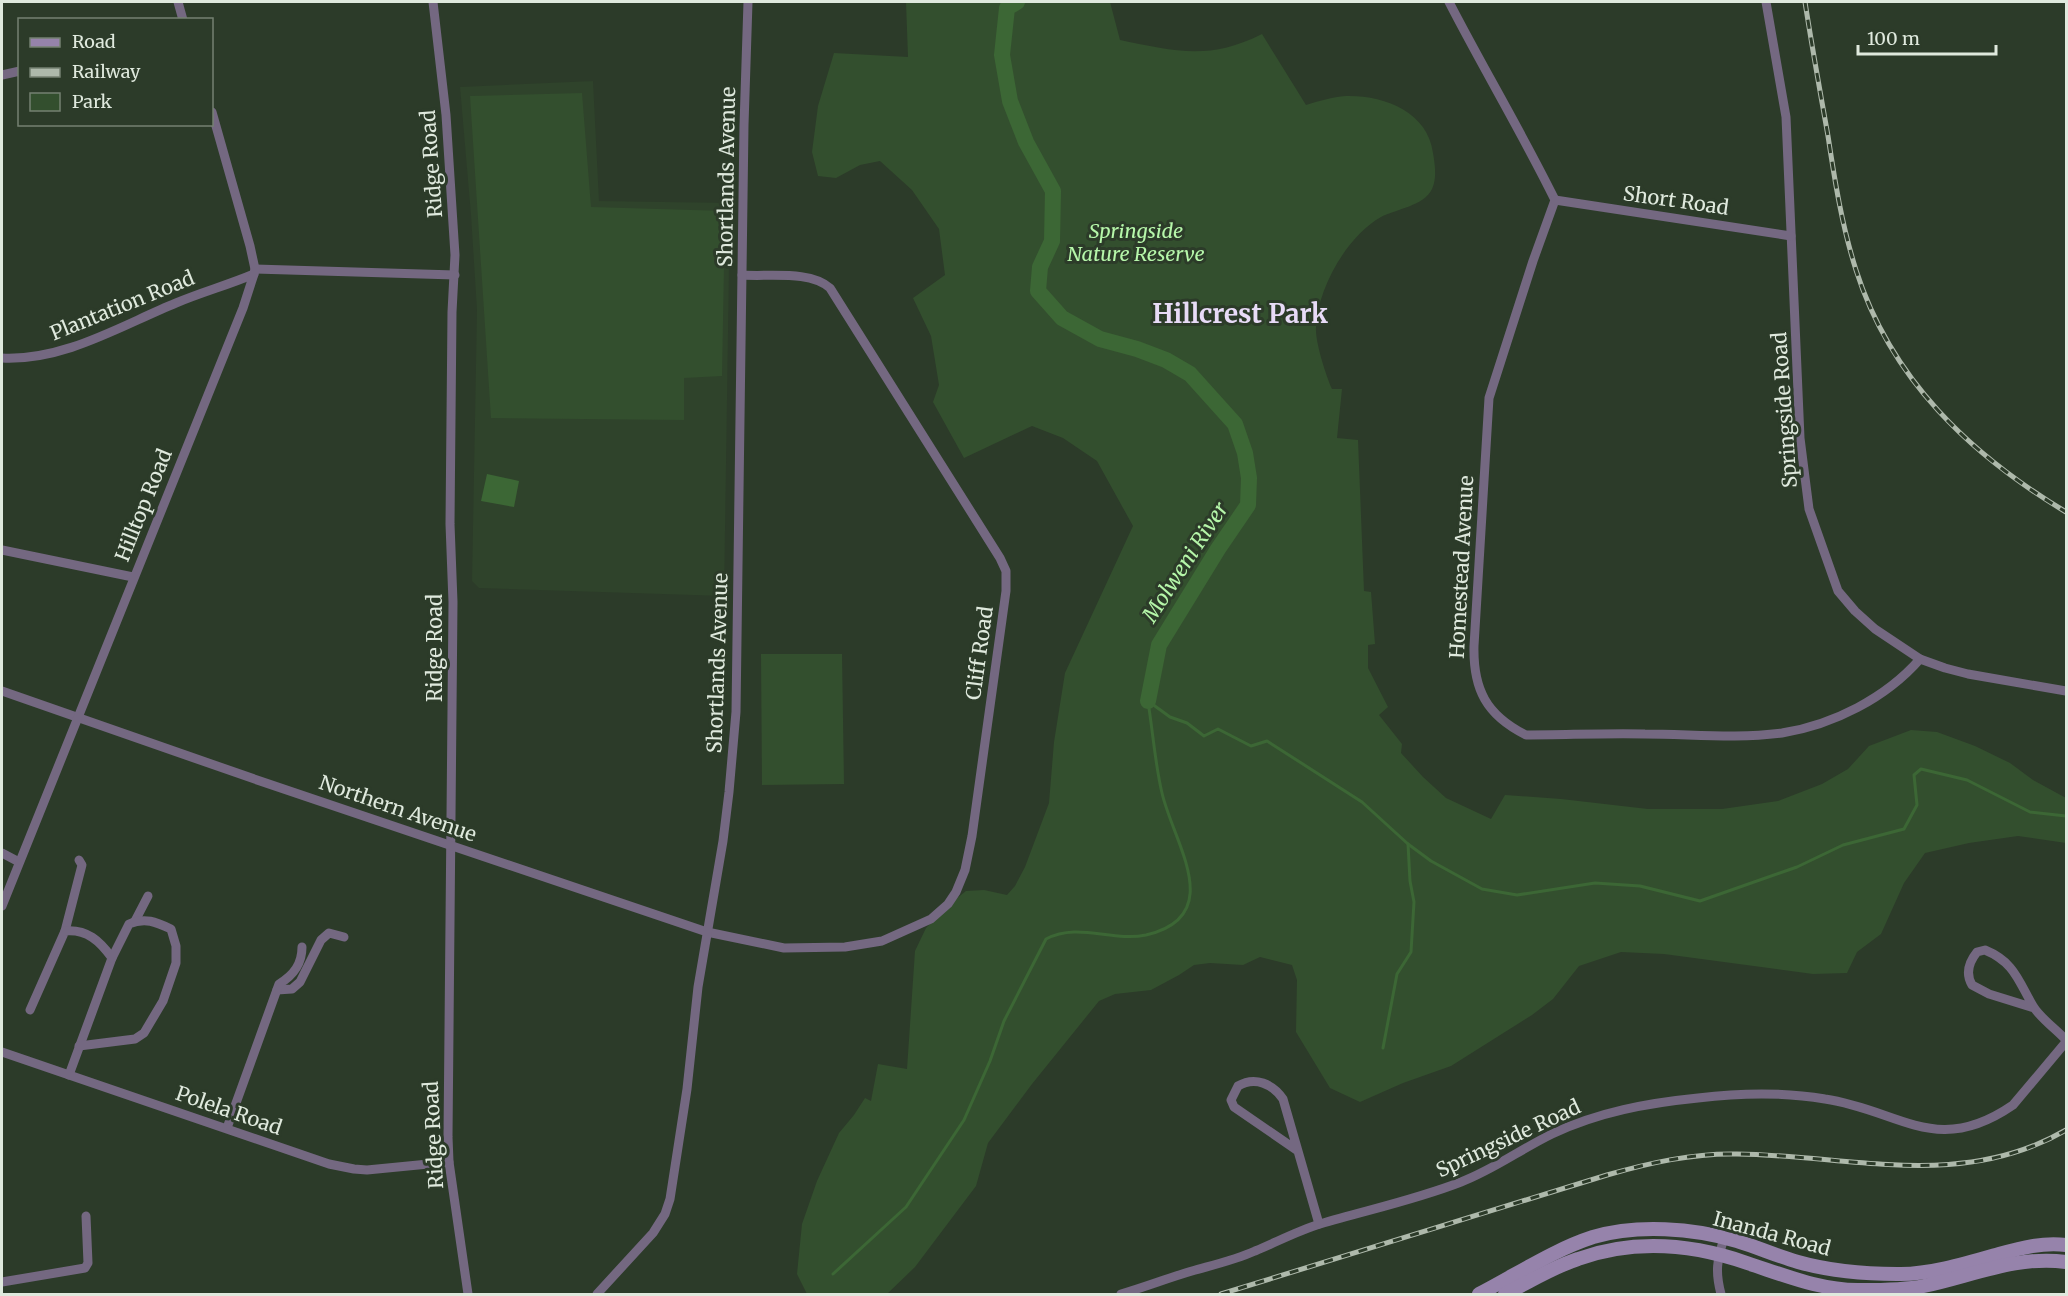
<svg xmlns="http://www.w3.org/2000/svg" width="2068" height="1296" font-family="Merriweather,serif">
  <rect width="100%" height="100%" fill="#2c3b29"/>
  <polygon fill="#2f432b" points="593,81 599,201 730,203 724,596 479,588 472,581 477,310 471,215 460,87"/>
  <g fill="#334f2e">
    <path d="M906,2H1110L1120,40C1174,51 1209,61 1262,34L1306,105C1319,101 1332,97 1346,96C1384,95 1428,112 1433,153C1435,165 1437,178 1432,189C1424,206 1396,209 1381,217C1347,236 1317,289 1316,328C1315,341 1326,376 1332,389H1342L1337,438L1358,440L1364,591L1371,592L1375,644L1368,645V668L1388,707L1379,715L1402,744L1401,753L1423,777L1446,798L1491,819L1505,795L1561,799L1648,809H1722L1778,801L1822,784L1848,769L1869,746L1911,730L1937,732L1975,746L2010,763L2033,780L2066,798V843L2018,836L1969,843L1925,853L1904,883L1881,934L1857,952L1847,973L1813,974L1664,954L1621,952L1579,966L1553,999L1532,1015L1451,1066L1403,1083L1360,1102L1330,1088L1296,1032L1297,980L1292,965L1260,957L1243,965L1210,963L1194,965L1179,975L1151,990L1115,994L1099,1001L1032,1084L988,1143L976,1186L915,1267L887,1294H807L797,1274L802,1224L817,1181L839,1133L854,1115L865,1098L871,1101L878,1064L907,1069L915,951L926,928L951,903L966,891L984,890L1007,895L1015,886L1025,867L1049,803L1054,742L1065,673L1133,526L1097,461L1063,438L1032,426L964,458L933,402L939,385L931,336L913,298L945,275L939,229L912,190L880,161L860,165L836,178L818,176L812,152L818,106L834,53L908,57Z"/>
    <polygon points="582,93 591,207 725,211 722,376 684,378 684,420 491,418 470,96"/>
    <polygon points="761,654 842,654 844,784 762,785"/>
  </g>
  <polygon fill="#3c6735" points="487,474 519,481 514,507 481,501"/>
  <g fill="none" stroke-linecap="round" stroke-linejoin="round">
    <g stroke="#3c6735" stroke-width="3">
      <polyline points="1148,701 1170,717 1187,723 1204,736 1218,729 1251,746 1267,741 1362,802 1408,844 1431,861 1482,889 1517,895 1595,883 1640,886 1700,901 1797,867 1843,845 1904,829 1917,805 1914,775 1921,769 1967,780 2030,812 2066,816"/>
      <polyline points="1383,1048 1397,974 1411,952 1414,902 1410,881 1408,844"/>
      <path d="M833,1274L906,1207L964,1120L990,1061L1004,1021L1046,939C1078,922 1112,942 1146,935C1228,916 1173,842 1162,793C1155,764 1153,732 1148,702"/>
    </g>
    <polyline stroke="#3c6735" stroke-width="16" points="1017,2 1007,8 1002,55 1010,101 1026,142 1053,191 1052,241 1040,267 1038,291 1062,318 1100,339 1137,349 1166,360 1190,374 1235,424 1245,453 1249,478 1248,505 1218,549 1159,645 1148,701"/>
    <g stroke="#746881" stroke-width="9">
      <polyline points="178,2 183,20"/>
      <polyline points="433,2 446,115 455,255 452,312 450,524 453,602 448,1137 449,1162 468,1294"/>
      <path d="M1449,2C1483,68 1522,133 1555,200L1533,261L1489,398L1474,646C1473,689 1486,715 1526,735C1566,735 1605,733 1645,734C1690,734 1737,739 1782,733C1833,725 1886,698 1920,659"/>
      <polyline points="1766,2 1786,117 1800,438 1809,509 1838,591 1855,611 1875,629 1920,659 1945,668 1968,674 2066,691"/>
      <polyline points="2,75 20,71"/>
      <polyline points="1555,200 1791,236"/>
      <polyline points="255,269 455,275"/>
      <path d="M2,358C64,361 120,326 176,303C202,292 228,285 254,274"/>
      <polyline points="2,550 133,577"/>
      <path d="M2,691L260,781L707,932L784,948L845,947L882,941L931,919L948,904L956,892L965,870L972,836L1006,591V571L1000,558L830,288C810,270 769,277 742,275"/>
      <polyline points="2,853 19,862"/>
      <polyline points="2,906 243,308 254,274 255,269 250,246 212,112"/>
      <polyline points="135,921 148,896"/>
      <polyline points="65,931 82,865 79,860"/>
      <polyline points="277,990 292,989 300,982 321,940 329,933 344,937"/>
      <path d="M2034,1008L1989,994L1972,985C1965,973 1969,962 1977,952L1985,950C2014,962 2018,980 2033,1006C2040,1018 2056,1029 2066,1040"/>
      <path d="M30,1010L65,931C87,929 100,941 112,958L69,1075"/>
      <path d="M79,1046L135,1039L144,1033L163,1001L176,963V946L171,929C156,922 145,917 129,924L112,958"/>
      <polyline points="2,1052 329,1164 354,1169 367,1170 449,1162"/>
      <path d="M227,1128L279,984C294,975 302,964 302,947"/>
      <path d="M1298,1151L1234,1107L1231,1100L1238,1086C1255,1076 1273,1084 1283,1099L1319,1224"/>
      <polyline points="2,1282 85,1268 88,1263 86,1216"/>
      <polyline points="597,1294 653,1233 665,1214 670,1199 687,1089 698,987 723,841 729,792 736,712 744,125 748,2"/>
      <path d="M1121,1294C1145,1287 1168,1278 1192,1271C1213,1265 1235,1260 1255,1251C1277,1242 1297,1231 1320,1224C1367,1210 1415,1200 1461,1182C1493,1170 1521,1149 1552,1134C1598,1112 1648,1103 1698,1098C1739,1093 1784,1092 1825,1099C1900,1110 1936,1158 2013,1105L2066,1042"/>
      <path d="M1721,1294C1715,1271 1717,1261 1724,1238"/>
    </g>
    <g stroke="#9683ab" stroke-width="14">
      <path d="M1479,1294C1516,1275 1553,1250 1593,1237C1637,1224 1693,1228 1737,1241C1757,1247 1777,1256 1798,1262C1830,1271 1863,1274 1897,1274C1929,1275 1968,1263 1999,1254C2021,1248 2043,1242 2066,1245"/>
      <path d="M1505,1294C1529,1282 1553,1267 1578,1259C1634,1239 1692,1244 1747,1263C1784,1275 1822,1291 1861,1290C1882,1290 1904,1290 1924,1286C1972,1276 2017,1255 2066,1262"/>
    </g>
    <defs>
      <g id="rail">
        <path d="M1805,2C1812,47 1820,91 1828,136C1835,182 1842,226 1856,270C1891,380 1971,455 2066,512"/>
        <path d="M1221,1294L1607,1175C1649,1163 1693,1153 1737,1154C1850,1155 1961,1191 2066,1130"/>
      </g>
    </defs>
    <use href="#rail" stroke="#aeb9ab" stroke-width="5"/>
    <use href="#rail" stroke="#2c3b29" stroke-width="3" stroke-dasharray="9" stroke-linecap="butt"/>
  </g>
  <g text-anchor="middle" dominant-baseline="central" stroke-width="6" stroke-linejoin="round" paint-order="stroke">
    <g font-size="20" fill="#dfe9dd" stroke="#2c3b29">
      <text transform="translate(431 164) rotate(-94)">Ridge Road</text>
      <text transform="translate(726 177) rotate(-89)">Shortlands Avenue</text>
      <text transform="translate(1676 200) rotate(8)">Short Road</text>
      <text transform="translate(122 305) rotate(-22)">Plantation Road</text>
      <text transform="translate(1784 410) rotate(-94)">Springside Road</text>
      <text transform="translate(143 505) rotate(-68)">Hilltop Road</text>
      <text transform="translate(1461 567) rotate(-87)">Homestead Avenue</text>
      <text transform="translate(434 648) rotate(-90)">Ridge Road</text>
      <text transform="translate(979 653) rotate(-82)">Cliff Road</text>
      <text transform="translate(717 663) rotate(-88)">Shortlands Avenue</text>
      <text transform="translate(398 808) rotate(19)">Northern Avenue</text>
      <text transform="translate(229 1110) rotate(19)">Polela Road</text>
      <text transform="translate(433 1135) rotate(-93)">Ridge Road</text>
      <text transform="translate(1508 1138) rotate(-25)">Springside Road</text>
      <text transform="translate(1772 1233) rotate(15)">Inanda Road</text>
    </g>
    <g font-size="20" font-style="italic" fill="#b6f7aa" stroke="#2c3b29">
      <text x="1136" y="230">Springside<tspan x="1136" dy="23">Nature Reserve</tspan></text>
    </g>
    <g font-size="21" font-style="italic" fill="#b5f6a9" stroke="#2c3b29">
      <text transform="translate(1185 562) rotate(-57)">Molweni River</text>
    </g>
    <g font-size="26" font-weight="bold" fill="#e8dbf7" stroke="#2c3b29">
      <text x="1240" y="313">Hillcrest Park</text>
    </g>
  </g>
  <rect width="2068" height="1296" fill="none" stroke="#dfe9dd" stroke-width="6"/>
  <rect x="18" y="18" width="195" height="108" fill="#2c3b29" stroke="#748171" stroke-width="1.5"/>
  <rect x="30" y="38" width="30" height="9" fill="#9683ab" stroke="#748171" stroke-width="1.5"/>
  <text x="72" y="48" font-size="18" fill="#dfe9dd">Road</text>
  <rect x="30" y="68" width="30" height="9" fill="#aeb9ab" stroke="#748171" stroke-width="1.5"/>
  <text x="72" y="78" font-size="18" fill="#dfe9dd">Railway</text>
  <rect x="30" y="93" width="30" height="18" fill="#334f2e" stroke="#748171" stroke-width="1.5"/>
  <text x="72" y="108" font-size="18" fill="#dfe9dd">Park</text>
  <path d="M1858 45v9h138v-9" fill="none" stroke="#dfe9dd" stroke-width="3"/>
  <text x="1867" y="45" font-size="18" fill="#dfe9dd" stroke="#2c3b29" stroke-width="4.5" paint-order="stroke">100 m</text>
</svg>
